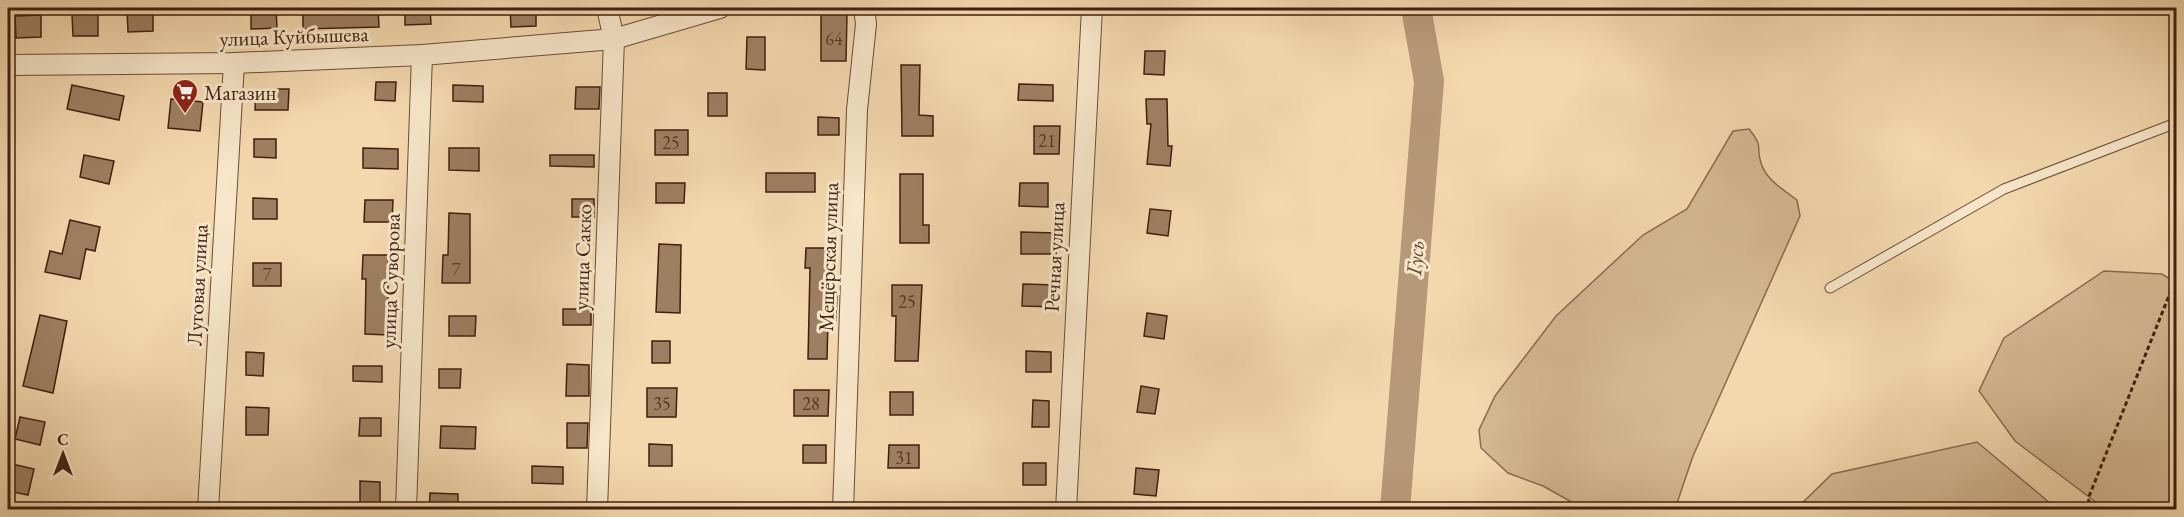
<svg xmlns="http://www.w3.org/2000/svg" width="2184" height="517" font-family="'EB Garamond',serif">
  <rect width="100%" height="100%" fill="#f3d8ae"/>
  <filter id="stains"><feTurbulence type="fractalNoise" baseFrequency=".00333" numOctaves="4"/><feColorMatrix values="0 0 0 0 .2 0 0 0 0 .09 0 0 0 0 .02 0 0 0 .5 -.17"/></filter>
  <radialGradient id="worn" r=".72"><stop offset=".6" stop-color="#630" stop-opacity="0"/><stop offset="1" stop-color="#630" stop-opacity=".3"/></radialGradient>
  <g fill="#d4b993" stroke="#8a6c52" stroke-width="1.5">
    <path d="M1749,129C1765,149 1755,145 1761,163C1766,180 1784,190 1797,200L1800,216L1693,456L1675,509H1584L1543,486L1508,473L1481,448L1479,430L1495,396L1556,316L1643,235L1687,209L1733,131Z"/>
    <polygon points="2104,271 2162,274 2176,283 2176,509 2105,509 2015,441 1979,391 2004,338"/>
    <polygon points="1977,442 2057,509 1796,509 1832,474"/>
  </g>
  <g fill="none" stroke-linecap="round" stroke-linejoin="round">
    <polyline stroke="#b69978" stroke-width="30" points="1395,510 1429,81 1416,8"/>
  </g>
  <g fill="#9d7f62" stroke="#3f1f10" stroke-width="1.5">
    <polygon points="251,8 276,8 277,28 251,29"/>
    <polygon points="303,8 378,8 379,27 303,29"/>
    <polygon points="405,8 430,8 431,24 405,25"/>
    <polygon points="510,8 536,8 536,26 511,27"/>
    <polygon points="127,9 153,9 153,31 128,32"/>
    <polygon points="72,14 98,14 98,36 73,36"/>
    <polygon points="821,14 847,14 846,61 821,61"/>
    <polygon points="41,15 41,37 16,38 15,16"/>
    <polygon points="747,37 765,37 765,70 746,69"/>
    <polygon points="1145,51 1165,51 1164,75 1144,74"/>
    <polygon points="901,65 920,65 919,115 933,116 933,136 902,136"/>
    <polygon points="376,82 396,82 395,101 375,100"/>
    <polygon points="1019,84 1053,85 1053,101 1018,100"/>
    <polygon points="72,85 124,96 119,120 67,109"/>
    <polygon points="453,85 483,86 483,102 453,101"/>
    <polygon points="576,87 600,87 599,109 575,109"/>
    <polygon points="256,89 289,89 288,110 255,110"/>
    <rect x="708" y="93" width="19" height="23"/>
    <polygon points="171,99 203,102 200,131 168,128"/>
    <polygon points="1146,99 1167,99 1168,146 1172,146 1170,166 1147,164 1151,124 1147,124"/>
    <polygon points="818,117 839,118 839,135 818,135"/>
    <polygon points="1034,126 1060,126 1059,154 1034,154"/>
    <rect x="655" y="130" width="33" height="25"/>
    <polygon points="254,139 276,139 276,158 254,157"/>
    <polygon points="363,148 398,149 398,169 363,168"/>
    <polygon points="449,148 479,148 479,171 449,170"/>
    <polygon points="84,155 114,161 109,184 80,177"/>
    <polygon points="550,155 594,155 594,167 550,166"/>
    <rect x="766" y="173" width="49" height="19"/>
    <polygon points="900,174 923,174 923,225 929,225 929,243 900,243"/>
    <polygon points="656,183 685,183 684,203 656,203"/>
    <polygon points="1020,183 1048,183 1048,207 1019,206"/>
    <polygon points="253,198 277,199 277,219 253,219"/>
    <rect x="572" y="199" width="22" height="18"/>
    <polygon points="365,200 393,200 392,222 364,222"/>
    <polygon points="1150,209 1171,211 1168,236 1147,233"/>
    <polygon points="449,213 470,214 470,283 442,283 443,255 448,255"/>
    <polygon points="70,220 100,227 95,251 86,249 80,279 45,272 50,251 62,254"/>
    <polygon points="1021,232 1056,233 1056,254 1021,254"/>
    <polygon points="659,244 681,245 680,313 656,312"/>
    <polygon points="806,248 834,248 833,291 837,291 836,320 828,320 827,359 808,359 810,268 805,268"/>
    <polygon points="363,255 388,255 388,335 365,334 366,279 362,279"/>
    <rect x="253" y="263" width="28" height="23"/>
    <polygon points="1023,284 1056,285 1056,307 1022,306"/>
    <polygon points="892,285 922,285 918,361 895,361 896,316 892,316"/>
    <rect x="563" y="309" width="28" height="16"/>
    <polygon points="1147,313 1167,316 1164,339 1144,336"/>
    <polygon points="40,315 67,321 53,393 23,386"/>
    <polygon points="449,316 476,316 475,336 449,336"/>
    <rect x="652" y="341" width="18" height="22"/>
    <polygon points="1026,351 1051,352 1051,372 1026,372"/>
    <polygon points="246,352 264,353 263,376 246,375"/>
    <polygon points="567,364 589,365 589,396 566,396"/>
    <polygon points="353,366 382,366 382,382 353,381"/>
    <polygon points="439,369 461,369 460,388 439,388"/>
    <polygon points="1141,386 1159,389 1155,414 1137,412"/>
    <polygon points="647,388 677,388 676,417 647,417"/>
    <polygon points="794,390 829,390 828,416 794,416"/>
    <rect x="890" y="392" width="23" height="23"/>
    <polygon points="1033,400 1049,401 1049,427 1032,427"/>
    <polygon points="246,407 269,408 268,435 246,435"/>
    <polygon points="20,417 45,422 40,445 15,439"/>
    <polygon points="360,418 381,418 381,436 359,436"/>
    <polygon points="567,423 588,423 587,448 567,448"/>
    <polygon points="441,426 476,427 475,449 440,448"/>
    <polygon points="649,444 672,445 672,466 649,466"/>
    <rect x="803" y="445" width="23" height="18"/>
    <polygon points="889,445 919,445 919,468 888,468"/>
    <polygon points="8,463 34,469 28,495 8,491"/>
    <rect x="1023" y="463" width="23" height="22"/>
    <polygon points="532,466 563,467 563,484 532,483"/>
    <polygon points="1136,468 1159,470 1156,496 1134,494"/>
    <polygon points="360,481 380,482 380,505 360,505"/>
    <polygon points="430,493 458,494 458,510 429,510"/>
  </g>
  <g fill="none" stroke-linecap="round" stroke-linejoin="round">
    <defs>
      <polyline id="service" points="1830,288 2004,189 2176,123"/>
      <g id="minor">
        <polyline points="8,65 234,63 422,55 614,39 720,8"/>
        <polyline points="208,510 234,63"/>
        <polyline points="406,510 422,55"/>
        <polyline points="597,510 614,39 607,8"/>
        <polyline points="843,510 857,110 866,24 864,8"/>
        <polyline points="1066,510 1092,8"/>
      </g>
    </defs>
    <use href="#service" stroke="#6c4d38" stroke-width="11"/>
    <use href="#minor" stroke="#6c4d38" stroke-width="22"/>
    <polyline stroke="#3f1f10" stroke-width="3" stroke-dasharray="4.5 3" stroke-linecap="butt" points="2093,510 2088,499 2176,278"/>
    <use href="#service" stroke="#f7e6ca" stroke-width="9"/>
    <use href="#minor" stroke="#f7e6ca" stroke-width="20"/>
  </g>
  <defs>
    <symbol id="supermarket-pin" viewBox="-11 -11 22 30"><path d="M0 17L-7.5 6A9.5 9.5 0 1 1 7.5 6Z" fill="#8f2418" stroke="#f7e6ca"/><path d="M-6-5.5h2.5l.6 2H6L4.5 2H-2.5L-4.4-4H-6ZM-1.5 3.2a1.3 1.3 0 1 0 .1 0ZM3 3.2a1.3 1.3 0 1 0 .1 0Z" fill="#fff"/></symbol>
  </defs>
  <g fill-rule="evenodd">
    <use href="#supermarket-pin" x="170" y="77" width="30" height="40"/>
  </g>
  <g text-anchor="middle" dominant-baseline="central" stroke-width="6" stroke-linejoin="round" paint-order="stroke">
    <g font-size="18" fill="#563724">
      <text x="834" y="38">64</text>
      <text x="1047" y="140">21</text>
      <text x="671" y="142">25</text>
      <text x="456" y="269">7</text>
      <text x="267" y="274">7</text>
      <text x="907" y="301">25</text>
      <text x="662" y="403">35</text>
      <text x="811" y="403">28</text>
      <text x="904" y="457">31</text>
    </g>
    <g font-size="21" fill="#3f1f10" stroke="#f7e6ca">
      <text transform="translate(294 36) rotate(-2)">улица Куйбышева</text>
      <text transform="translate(582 257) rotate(-88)">улица Сакко</text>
      <text transform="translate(828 257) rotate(-88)">Мещёрская улица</text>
      <text transform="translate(1054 257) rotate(-87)">Речная улица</text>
      <text transform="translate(390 281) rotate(-88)">улица Суворова</text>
      <text transform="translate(197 285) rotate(-87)">Луговая улица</text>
    </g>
    <g font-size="21" fill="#3f1f10" stroke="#f7e6ca" text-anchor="start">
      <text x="204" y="92">Магазин</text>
    </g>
    <g font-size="22" font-style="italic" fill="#694a34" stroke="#f7e6ca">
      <text transform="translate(1415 258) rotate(-85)">Гусь</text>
    </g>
  </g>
  <rect width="2184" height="517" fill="none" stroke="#f3d8ae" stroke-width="30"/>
  <rect x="9" y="9" width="2166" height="499" fill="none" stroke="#3f1f10" stroke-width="3"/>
  <rect x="15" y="15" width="2154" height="487" fill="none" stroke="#3f1f10" stroke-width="1.5"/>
  <g transform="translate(63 454)" stroke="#f7e6ca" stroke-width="4.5" paint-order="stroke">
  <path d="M0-4.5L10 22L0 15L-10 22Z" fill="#3f1f10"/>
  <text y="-9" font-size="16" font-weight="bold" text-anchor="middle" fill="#3f1f10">С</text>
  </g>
  <rect width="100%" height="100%" filter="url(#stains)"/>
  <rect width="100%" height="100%" fill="url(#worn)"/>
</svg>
